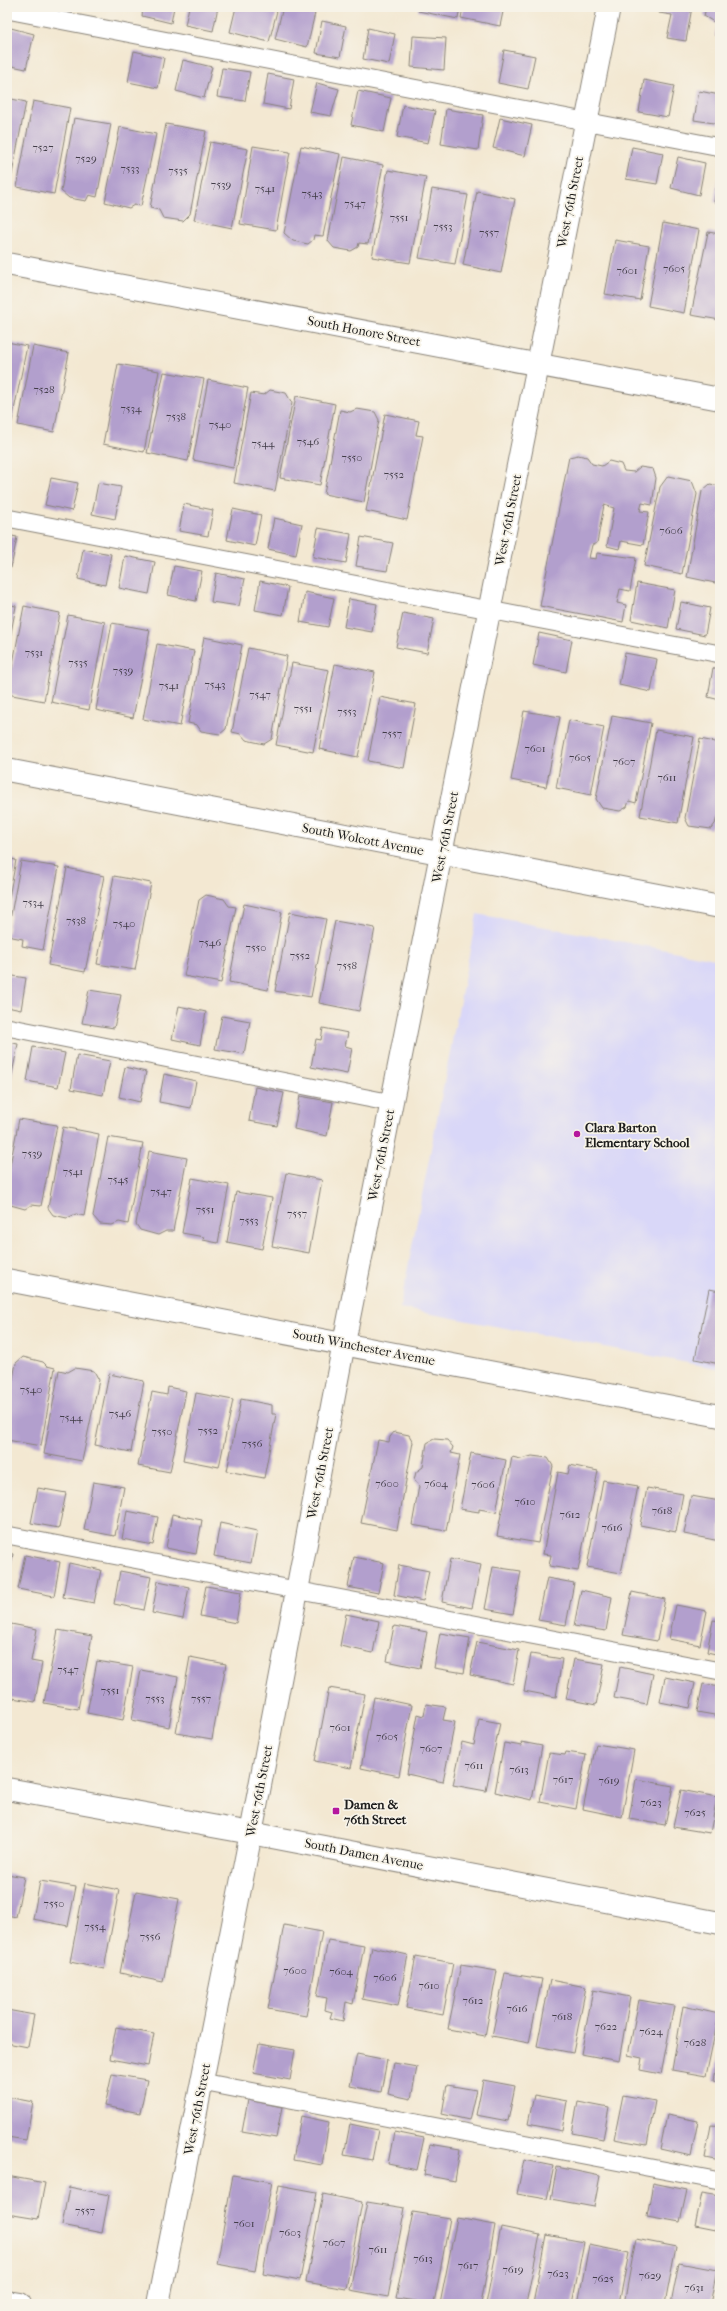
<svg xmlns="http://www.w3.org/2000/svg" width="727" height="2311" font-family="'IM FELL French Canon',serif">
  <rect width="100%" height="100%" fill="#f7f3e8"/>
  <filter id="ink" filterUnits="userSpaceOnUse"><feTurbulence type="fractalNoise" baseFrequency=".025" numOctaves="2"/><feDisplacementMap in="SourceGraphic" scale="8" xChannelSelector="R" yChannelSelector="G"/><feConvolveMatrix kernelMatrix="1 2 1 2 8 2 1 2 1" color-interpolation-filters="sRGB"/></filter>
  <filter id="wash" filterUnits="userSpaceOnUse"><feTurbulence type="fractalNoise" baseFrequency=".012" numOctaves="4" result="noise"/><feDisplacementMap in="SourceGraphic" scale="16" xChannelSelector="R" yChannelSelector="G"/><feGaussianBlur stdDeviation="0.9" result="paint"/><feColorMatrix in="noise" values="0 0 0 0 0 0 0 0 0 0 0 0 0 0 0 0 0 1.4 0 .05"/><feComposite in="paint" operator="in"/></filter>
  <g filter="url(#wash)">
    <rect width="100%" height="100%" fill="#f3e8d2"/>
    <polygon fill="#d9d7f8" points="477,914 720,960 720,1369 400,1308"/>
    <g id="blocks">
      <g fill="#b29fcd">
        <polygon points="143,7 174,7 171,23 142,16"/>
        <polygon points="189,7 218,7 213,31 185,25"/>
        <polygon points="236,7 260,7 277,11 269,42 230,32"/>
        <polygon points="283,7 315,13 307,47 275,39"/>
        <polygon points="419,7 460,7 458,19 418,11"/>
        <polygon points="463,7 504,7 500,26 461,18"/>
        <polygon points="660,7 692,7 686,41 667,38 672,15 659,13"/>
        <polygon points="706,7 720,7 720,37 715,36 717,24 704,16"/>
        <polygon points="322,21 346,26 340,57 316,53"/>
        <polygon points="7,27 34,34 26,69 7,65"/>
        <polygon points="368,28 395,34 389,64 363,59"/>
        <polygon points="413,36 446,38 444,70 411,67"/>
        <polygon points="504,50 535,56 528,89 498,83"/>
        <polygon points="134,51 164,58 158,88 128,82"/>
        <polygon points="183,60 212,67 204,98 176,91"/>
        <polygon points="222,68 250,72 245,101 217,97"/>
        <polygon points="268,74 294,79 289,109 263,104"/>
        <polygon points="644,80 674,86 668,117 639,112"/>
        <polygon points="317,83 339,89 331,116 310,112"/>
        <polygon points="358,91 391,98 384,132 351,125"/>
        <polygon points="699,91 720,95 720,124 694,120"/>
        <polygon points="7,98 26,102 10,184 7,184"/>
        <polygon points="33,101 70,108 54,194 17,187"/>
        <polygon points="403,105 435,111 428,143 397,137"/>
        <polygon points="446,109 483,115 478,150 441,144"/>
        <polygon points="74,118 111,124 97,197 89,195 86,201 69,198 61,191"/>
        <polygon points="500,118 532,125 525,156 493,148"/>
        <polygon points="166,124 206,131 190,214 183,221 163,218 159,210 150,208"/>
        <polygon points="120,127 156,134 141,206 134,205 129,208 105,202"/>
        <polygon points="210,142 248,149 232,228 194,220"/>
        <polygon points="253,146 290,152 276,230 240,224"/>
        <polygon points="301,146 340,154 323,236 314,235 313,240 308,244 293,241 284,233"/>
        <polygon points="632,147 663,153 657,184 626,179"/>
        <polygon points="344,157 383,165 368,244 359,243 358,247 351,251 334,248 328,241"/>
        <polygon points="678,157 705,163 699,195 671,188"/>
        <polygon points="388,170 426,177 410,263 372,257"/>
        <polygon points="719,173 720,173 720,203 714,202"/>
        <polygon points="432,189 468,195 455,264 419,258"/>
        <polygon points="477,191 515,199 501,273 463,265"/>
        <polygon points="663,223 699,230 684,313 648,306"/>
        <polygon points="708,232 720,234 720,320 691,315"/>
        <polygon points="615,240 649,246 640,300 605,294"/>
        <polygon points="7,342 27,346 11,425 7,424"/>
        <polygon points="33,346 69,353 54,432 18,425"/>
        <polygon points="118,364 159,371 144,452 103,444"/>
        <polygon points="164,372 204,379 188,461 147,453"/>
        <polygon points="208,380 248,388 233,468 193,460"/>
        <polygon points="270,390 286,393 292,403 275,491 234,483 251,393 264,395"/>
        <polygon points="296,396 335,404 320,485 280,478"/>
        <polygon points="357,409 375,412 379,420 364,502 324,494 340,410 350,412"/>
        <polygon points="385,414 419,421 416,435 423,436 407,520 366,511"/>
        <polygon points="578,455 587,457 592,464 602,466 609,461 621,464 624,471 634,472 640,467 653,469 656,478 652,505 642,503 640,511 649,512 643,545 621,541 619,549 607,546 614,508 604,505 597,543 592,545 589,558 596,559 597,553 636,558 630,591 620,589 617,603 626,605 623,622 540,606 569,457"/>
        <polygon points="668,476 692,481 697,494 682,574 644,566 660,487"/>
        <polygon points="51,478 78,483 72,511 45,505"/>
        <polygon points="98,483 121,487 115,519 92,514"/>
        <polygon points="710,484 720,486 720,584 687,577 702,491"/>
        <polygon points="184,504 213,510 208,536 179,531"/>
        <polygon points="233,509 261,515 255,546 227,540"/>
        <polygon points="274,518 302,524 296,555 268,549"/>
        <polygon points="318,528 351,534 346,563 313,557"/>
        <polygon points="7,535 17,537 11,568 7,567"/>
        <polygon points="361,537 393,543 387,571 356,566"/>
        <polygon points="83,549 111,554 105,585 78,579"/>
        <polygon points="125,556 155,562 149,594 119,588"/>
        <polygon points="174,566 202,571 196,601 168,595"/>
        <polygon points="216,573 245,579 239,606 211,602"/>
        <polygon points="260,581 288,587 283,615 255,610"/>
        <polygon points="637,583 675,590 668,628 631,620"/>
        <polygon points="305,592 334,598 328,627 300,622"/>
        <polygon points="349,599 377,604 372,632 344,627"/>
        <polygon points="681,602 710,608 705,635 676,629"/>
        <polygon points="7,604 16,606 8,649 7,649"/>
        <polygon points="24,606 60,613 44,701 7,694"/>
        <polygon points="403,613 434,619 427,653 396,647"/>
        <polygon points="68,615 105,622 89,710 51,702"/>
        <polygon points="112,623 150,630 133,718 96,710"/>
        <polygon points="539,633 572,640 566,672 533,665"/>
        <polygon points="204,637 242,645 226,729 220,734 201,731 197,725 188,723"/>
        <polygon points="157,644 194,651 180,726 143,719"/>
        <polygon points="248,648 287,656 272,739 264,744 246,740 241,734 232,732"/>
        <polygon points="625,653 657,659 651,692 619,685"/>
        <polygon points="292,663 329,670 313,752 276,745"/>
        <polygon points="335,664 375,672 358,757 319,749"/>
        <polygon points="713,668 720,669 720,700 708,697"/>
        <polygon points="380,697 416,704 404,768 368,761"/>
        <polygon points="524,711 560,717 546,787 511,780"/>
        <polygon points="612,716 651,723 636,803 629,801 627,807 620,811 602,808 596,799"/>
        <polygon points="569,720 604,727 591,795 556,788"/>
        <polygon points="656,730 694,737 678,823 640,816"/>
        <polygon points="700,739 720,743 720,818 717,817 715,824 711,829 689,826 685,818"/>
        <polygon points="7,858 16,860 8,903 7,903"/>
        <polygon points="21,861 59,867 43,950 22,946 23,939 7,936"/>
        <polygon points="67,868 104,876 85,972 48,965"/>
        <polygon points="114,876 151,883 135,970 97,964"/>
        <polygon points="206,895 224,899 229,906 236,907 221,983 184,976 199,900"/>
        <polygon points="244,904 282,912 268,990 229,982"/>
        <polygon points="290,912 326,919 311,997 275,991"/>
        <polygon points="335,921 375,928 359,1011 319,1003"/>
        <polygon points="7,975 26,978 21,1010 7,1007"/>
        <polygon points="89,990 121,995 114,1028 82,1023"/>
        <polygon points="179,1006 206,1012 200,1045 172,1039"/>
        <polygon points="222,1016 250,1021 244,1054 215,1049"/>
        <polygon points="323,1028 348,1033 345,1046 352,1048 347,1074 311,1067 316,1039 321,1040"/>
        <polygon points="7,1042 18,1044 11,1079 7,1078"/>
        <polygon points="33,1047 65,1053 58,1087 27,1081"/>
        <polygon points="77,1055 110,1061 103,1095 71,1089"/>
        <polygon points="125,1067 146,1072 140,1102 119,1097"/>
        <polygon points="164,1074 196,1081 191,1108 159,1102"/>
        <polygon points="255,1087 284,1093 277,1126 249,1121"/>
        <polygon points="300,1096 333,1102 327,1136 294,1129"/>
        <polygon points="19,1119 57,1125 41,1206 31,1205 25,1209 7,1204 7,1181"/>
        <polygon points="63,1127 99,1134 84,1216 76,1214 67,1218 53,1215 48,1208"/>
        <polygon points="108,1137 143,1143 128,1224 119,1222 112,1225 100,1224 93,1216"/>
        <polygon points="149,1151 187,1158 173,1231 166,1231 158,1235 140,1230 136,1224"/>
        <polygon points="286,1173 322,1180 309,1253 272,1246"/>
        <polygon points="192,1178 229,1185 218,1243 203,1240 204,1237 182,1233"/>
        <polygon points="236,1192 272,1198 262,1249 227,1242"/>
        <polygon points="709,1289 720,1291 720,1364 695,1359"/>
        <polygon points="23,1357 43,1362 47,1366 55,1368 41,1446 7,1440 7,1409 16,1363"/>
        <polygon points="75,1368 94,1371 99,1380 82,1461 44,1454 59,1370 68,1372"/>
        <polygon points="109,1374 144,1381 131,1452 95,1445"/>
        <polygon points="168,1387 186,1391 170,1472 138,1466 152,1392 167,1395"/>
        <polygon points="196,1393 233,1400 219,1467 183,1460"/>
        <polygon points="241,1399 272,1405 272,1414 276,1414 264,1478 227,1471"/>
        <polygon points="394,1432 409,1435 413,1442 397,1530 361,1523 378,1440 389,1442 390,1437"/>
        <polygon points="434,1439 447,1440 453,1447 451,1453 460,1455 446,1531 412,1525 419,1486 414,1480 416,1472 423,1467 427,1443"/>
        <polygon points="471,1453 506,1460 496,1512 479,1509 479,1512 460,1509"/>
        <polygon points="532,1456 548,1458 553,1466 538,1543 497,1536 512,1457 521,1459"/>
        <polygon points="570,1465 598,1471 578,1571 549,1566 551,1555 543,1554 558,1472 568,1474"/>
        <polygon points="603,1480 638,1486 621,1573 587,1567"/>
        <polygon points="93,1482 124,1487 115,1536 84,1530"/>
        <polygon points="38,1488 66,1493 59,1528 31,1523"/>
        <polygon points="647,1488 683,1494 676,1532 640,1525"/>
        <polygon points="691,1496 720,1501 720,1541 684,1534"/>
        <polygon points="127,1511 158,1517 153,1545 122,1539"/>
        <polygon points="172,1514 202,1520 196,1554 166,1548"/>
        <polygon points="220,1523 257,1531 251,1563 214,1556"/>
        <polygon points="7,1553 13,1554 8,1583 7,1583"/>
        <polygon points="25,1555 60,1562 54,1596 18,1589"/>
        <polygon points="354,1557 384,1563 378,1593 348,1587"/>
        <polygon points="450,1559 481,1565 472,1608 442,1602"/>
        <polygon points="69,1563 101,1570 94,1603 63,1597"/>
        <polygon points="399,1565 429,1571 423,1601 394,1595"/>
        <polygon points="493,1567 521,1571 513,1614 485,1609"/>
        <polygon points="120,1571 151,1577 144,1610 114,1604"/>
        <polygon points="547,1578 574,1583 566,1625 538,1620"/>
        <polygon points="158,1581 189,1587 183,1619 152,1613"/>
        <polygon points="206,1586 241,1592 236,1623 200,1616"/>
        <polygon points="581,1590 612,1597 606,1631 574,1626"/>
        <polygon points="632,1592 665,1599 657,1641 623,1635"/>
        <polygon points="676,1605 707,1611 700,1645 669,1639"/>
        <polygon points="346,1614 379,1621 373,1653 340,1646"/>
        <polygon points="713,1620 720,1621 720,1655 707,1652"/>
        <polygon points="11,1624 37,1629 31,1661 42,1663 35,1702 7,1697 7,1647"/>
        <polygon points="394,1626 427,1632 420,1668 387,1661"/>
        <polygon points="58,1630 92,1636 78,1709 44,1703"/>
        <polygon points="440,1633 470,1638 464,1673 434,1668"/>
        <polygon points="477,1642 519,1650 513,1684 470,1675"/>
        <polygon points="531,1654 562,1659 556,1697 524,1691"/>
        <polygon points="190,1657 226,1664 212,1739 176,1733"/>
        <polygon points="574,1659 604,1664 596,1705 566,1699"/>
        <polygon points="97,1661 133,1667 123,1720 87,1713"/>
        <polygon points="620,1667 653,1674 647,1704 614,1698"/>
        <polygon points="141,1670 178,1677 169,1727 132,1720"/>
        <polygon points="665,1677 695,1683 690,1708 660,1702"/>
        <polygon points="703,1684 720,1687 720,1716 697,1712"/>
        <polygon points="329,1688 365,1694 351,1768 315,1761"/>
        <polygon points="374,1697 412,1705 399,1776 361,1768"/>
        <polygon points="426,1704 446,1707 443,1720 455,1722 443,1782 407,1774 418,1714 424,1716"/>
        <polygon points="479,1719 500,1723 486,1791 453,1785 462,1742 474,1745"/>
        <polygon points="521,1742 542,1746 532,1800 495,1792 504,1743 522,1746"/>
        <polygon points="596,1744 634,1750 622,1817 583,1809"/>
        <polygon points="566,1752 586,1755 576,1809 540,1802 549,1753 565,1755"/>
        <polygon points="636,1779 673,1786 665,1825 629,1819"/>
        <polygon points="681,1790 717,1797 710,1833 673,1827"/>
        <polygon points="719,1824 720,1824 720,1835 717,1835"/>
        <polygon points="7,1874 24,1877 16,1917 7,1915"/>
        <polygon points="40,1881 76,1887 68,1926 33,1919"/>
        <polygon points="85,1883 119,1890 104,1969 70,1962"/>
        <polygon points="136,1891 179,1899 163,1982 120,1973"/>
        <polygon points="284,1925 322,1932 306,2016 268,2009"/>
        <polygon points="328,1940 364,1946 353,2004 346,2002 343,2021 330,2018 332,2012 325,2010 327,1998 317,1996"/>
        <polygon points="372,1947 408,1955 398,2006 362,1999"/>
        <polygon points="416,1956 453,1963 443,2015 406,2008"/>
        <polygon points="461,1965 497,1971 485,2036 448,2029"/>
        <polygon points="505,1973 542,1979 529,2043 492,2036"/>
        <polygon points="550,1980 586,1987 573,2053 537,2046"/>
        <polygon points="593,1990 630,1997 619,2061 581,2054"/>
        <polygon points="639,2000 674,2006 661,2074 640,2070 642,2058 628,2055"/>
        <polygon points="683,2006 719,2014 706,2076 672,2070"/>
        <polygon points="7,2010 34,2015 28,2047 7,2043"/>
        <polygon points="116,2027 154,2034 148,2066 110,2059"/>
        <polygon points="259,2044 295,2050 290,2080 253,2073"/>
        <polygon points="357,2054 387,2060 381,2092 350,2086"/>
        <polygon points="719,2054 720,2055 720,2081 714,2080"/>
        <polygon points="394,2063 417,2067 411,2099 388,2094"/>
        <polygon points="112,2074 147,2080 140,2113 105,2106"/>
        <polygon points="483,2080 515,2086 508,2121 476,2115"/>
        <polygon points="447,2085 476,2090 469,2120 442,2114"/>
        <polygon points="534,2095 567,2101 562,2131 528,2124"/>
        <polygon points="623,2095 655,2101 647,2145 614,2139"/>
        <polygon points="7,2097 33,2102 26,2140 7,2137"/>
        <polygon points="248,2100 282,2107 276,2138 242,2132"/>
        <polygon points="578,2102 609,2108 603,2139 572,2133"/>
        <polygon points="667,2115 698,2121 691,2156 660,2149"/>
        <polygon points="301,2116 329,2122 322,2165 293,2160"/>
        <polygon points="350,2124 378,2130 372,2160 344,2155"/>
        <polygon points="711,2125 720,2126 720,2161 705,2158"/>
        <polygon points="394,2132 424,2138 417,2170 388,2164"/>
        <polygon points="430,2144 460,2149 455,2181 424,2175"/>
        <polygon points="524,2160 554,2166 547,2199 517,2194"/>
        <polygon points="557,2167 600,2176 594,2207 551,2199"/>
        <polygon points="233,2175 272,2182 255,2271 217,2264"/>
        <polygon points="7,2176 45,2183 38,2219 7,2214"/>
        <polygon points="653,2183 687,2190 680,2222 647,2216"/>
        <polygon points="279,2185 317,2192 300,2280 263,2273"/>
        <polygon points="69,2187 109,2195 102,2233 62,2225"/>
        <polygon points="702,2193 720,2196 720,2231 695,2226"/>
        <polygon points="323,2194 362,2202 346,2289 306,2282"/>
        <polygon points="367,2202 405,2208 388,2297 350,2290"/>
        <polygon points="413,2212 450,2218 434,2304 396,2298"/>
        <polygon points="457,2218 495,2225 481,2304 440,2304"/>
        <polygon points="501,2227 540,2235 526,2304 486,2304"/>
        <polygon points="546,2235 584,2242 572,2304 533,2304"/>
        <polygon points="636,2239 676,2247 665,2304 624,2304"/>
        <polygon points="589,2245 629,2253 619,2304 578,2304"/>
        <polygon points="679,2263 717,2270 710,2304 671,2304"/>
        <polygon points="719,2290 720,2304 717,2304"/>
      </g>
    </g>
  </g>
  <g filter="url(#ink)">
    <use href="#blocks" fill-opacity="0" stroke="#888277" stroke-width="1"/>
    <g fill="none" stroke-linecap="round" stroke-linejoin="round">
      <defs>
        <g id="service">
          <polyline points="7,10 720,147"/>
          <polyline points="7,518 720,654"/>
          <polyline points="7,1027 392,1103"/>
          <polyline points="7,1535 720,1671"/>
          <polyline points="202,2082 720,2181"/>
        </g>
        <g id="minor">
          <polyline points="7,264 720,399"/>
          <polyline points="7,770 720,907"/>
          <polyline points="7,1280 720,1416"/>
          <polyline points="7,2302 20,2304"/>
          <polyline points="158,2304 251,1833"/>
        </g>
        <g id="tertiary">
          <polyline points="7,1789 251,1833 720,1923"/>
          <polyline points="251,1833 344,1343 609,7"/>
        </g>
      </defs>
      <use href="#service" stroke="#888277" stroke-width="19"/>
      <use href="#minor" stroke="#888277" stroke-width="24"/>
      <use href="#tertiary" stroke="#888277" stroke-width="24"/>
      <use href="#service" stroke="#fff" stroke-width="17"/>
      <use href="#minor" stroke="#fff" stroke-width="22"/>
      <use href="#tertiary" stroke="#fff" stroke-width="22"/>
    </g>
  </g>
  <g fill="#b5179e" stroke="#f7f3e8" stroke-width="1.5">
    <circle cx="577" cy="1134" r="4"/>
    <rect x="332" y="1807" width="8" height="8" rx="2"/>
  </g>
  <g text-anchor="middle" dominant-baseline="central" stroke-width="3.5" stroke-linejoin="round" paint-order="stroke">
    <g font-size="11" fill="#423d48">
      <text x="43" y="147">7527</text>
      <text x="86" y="158">7529</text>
      <text x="130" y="168">7533</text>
      <text x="178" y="170">7535</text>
      <text x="221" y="184">7539</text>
      <text x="265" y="188">7541</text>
      <text x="312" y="193">7543</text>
      <text x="355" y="203">7547</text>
      <text x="399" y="217">7551</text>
      <text x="443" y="226">7553</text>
      <text x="489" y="232">7557</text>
      <text x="674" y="268">7605</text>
      <text x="627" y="270">7601</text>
      <text x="44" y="389">7528</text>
      <text x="131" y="408">7534</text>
      <text x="176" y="416">7538</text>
      <text x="220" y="424">7540</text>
      <text x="308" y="441">7546</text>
      <text x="263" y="443">7544</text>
      <text x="352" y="457">7550</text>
      <text x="394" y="474">7552</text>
      <text x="671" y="530">7606</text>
      <text x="34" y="652">7531</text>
      <text x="78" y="662">7535</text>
      <text x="123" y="670">7539</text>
      <text x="215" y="684">7543</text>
      <text x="169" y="685">7541</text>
      <text x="260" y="694">7547</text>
      <text x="303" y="708">7551</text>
      <text x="347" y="711">7553</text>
      <text x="392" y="733">7557</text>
      <text x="535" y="748">7601</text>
      <text x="580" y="757">7605</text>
      <text x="624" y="761">7607</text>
      <text x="667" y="777">7611</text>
      <text x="33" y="902">7534</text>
      <text x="76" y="920">7538</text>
      <text x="124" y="923">7540</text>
      <text x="210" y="942">7546</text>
      <text x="256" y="947">7550</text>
      <text x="300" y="955">7552</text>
      <text x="347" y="965">7558</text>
      <text x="32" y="1153">7539</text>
      <text x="73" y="1171">7541</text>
      <text x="118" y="1179">7545</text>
      <text x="161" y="1191">7547</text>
      <text x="205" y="1209">7551</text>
      <text x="297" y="1213">7557</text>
      <text x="249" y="1220">7553</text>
      <text x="31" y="1389">7540</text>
      <text x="120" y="1413">7546</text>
      <text x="71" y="1417">7544</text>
      <text x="208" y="1430">7552</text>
      <text x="162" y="1431">7550</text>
      <text x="252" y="1443">7556</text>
      <text x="387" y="1483">7600</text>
      <text x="436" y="1483">7604</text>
      <text x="483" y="1484">7606</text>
      <text x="525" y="1501">7610</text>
      <text x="662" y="1510">7618</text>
      <text x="570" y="1514">7612</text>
      <text x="612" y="1527">7616</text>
      <text x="68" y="1669">7547</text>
      <text x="110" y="1690">7551</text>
      <text x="155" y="1698">7553</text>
      <text x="201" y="1698">7557</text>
      <text x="340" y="1727">7601</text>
      <text x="387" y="1736">7605</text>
      <text x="431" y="1748">7607</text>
      <text x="474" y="1765">7611</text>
      <text x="519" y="1769">7613</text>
      <text x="563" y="1779">7617</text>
      <text x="609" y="1780">7619</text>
      <text x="651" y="1802">7623</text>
      <text x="695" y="1812">7625</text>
      <text x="54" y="1903">7550</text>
      <text x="95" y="1926">7554</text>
      <text x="150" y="1936">7556</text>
      <text x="295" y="1970">7600</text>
      <text x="341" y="1971">7604</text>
      <text x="385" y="1977">7606</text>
      <text x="429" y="1985">7610</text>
      <text x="473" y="2000">7612</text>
      <text x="517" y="2008">7616</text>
      <text x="562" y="2016">7618</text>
      <text x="606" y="2026">7622</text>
      <text x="651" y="2031">7624</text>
      <text x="695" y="2042">7628</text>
      <text x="85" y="2210">7557</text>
      <text x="244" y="2223">7601</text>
      <text x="290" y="2232">7603</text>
      <text x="334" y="2242">7607</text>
      <text x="378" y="2249">7611</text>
      <text x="423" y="2258">7613</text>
      <text x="468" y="2265">7617</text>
      <text x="513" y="2269">7619</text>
      <text x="558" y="2273">7623</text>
      <text x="650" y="2275">7629</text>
      <text x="603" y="2278">7625</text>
      <text x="694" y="2287">7631</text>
    </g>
    <g font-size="13" fill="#1c1c1c" stroke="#f7f3e8">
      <text transform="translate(570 202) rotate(-79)">West 76th Street</text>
      <text transform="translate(364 331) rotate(11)">South Honore Street</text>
      <text transform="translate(508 520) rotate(-79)">West 76th Street</text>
      <text transform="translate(445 837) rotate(-79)">West 76th Street</text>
      <text transform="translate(363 839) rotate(11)">South Wolcott Avenue</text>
      <text transform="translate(381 1155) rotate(-79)">West 76th Street</text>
      <text transform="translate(364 1347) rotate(11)">South Winchester Avenue</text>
      <text transform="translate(320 1473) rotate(-79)">West 76th Street</text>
      <text transform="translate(259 1791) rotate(-79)">West 76th Street</text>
      <text transform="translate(364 1854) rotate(11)">South Damen Avenue</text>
      <text transform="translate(197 2109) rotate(-79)">West 76th Street</text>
    </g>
    <g font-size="13" font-weight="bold" fill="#1c1c1c" stroke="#f7f3e8" text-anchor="start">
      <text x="585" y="1127">Clara Barton<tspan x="585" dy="15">Elementary School</tspan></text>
      <text x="344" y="1804">Damen &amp;<tspan x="344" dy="15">76th Street</tspan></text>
    </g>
  </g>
  <rect width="727" height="2311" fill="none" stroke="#f7f3e8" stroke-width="24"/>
</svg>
